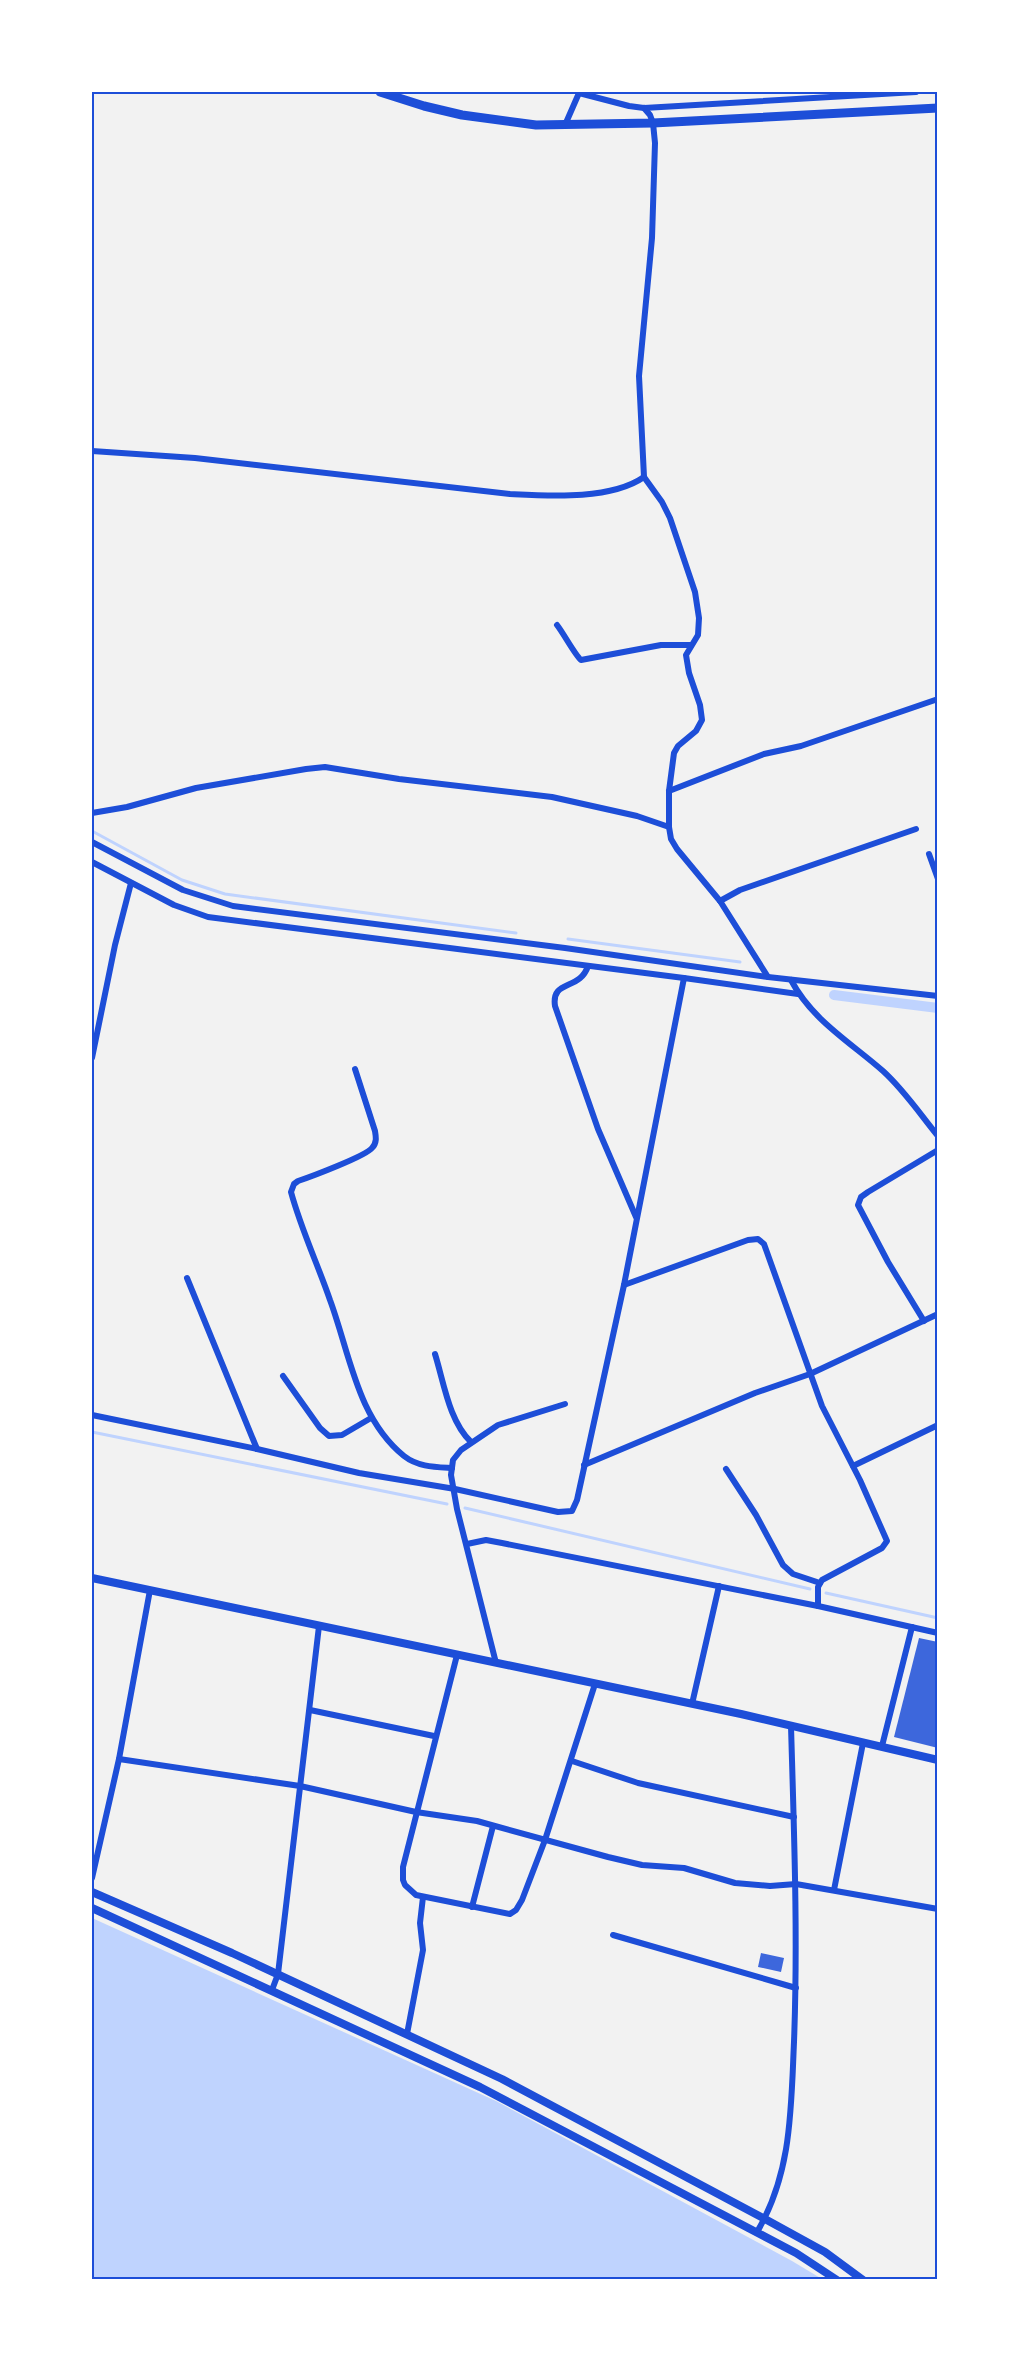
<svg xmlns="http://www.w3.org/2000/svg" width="1029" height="2371" font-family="Roboto,sans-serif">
  <rect width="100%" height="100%" fill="#f2f2f2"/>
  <polygon fill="#bfd3fe" points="92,1918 496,2101 792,2261 822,2279 92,2279"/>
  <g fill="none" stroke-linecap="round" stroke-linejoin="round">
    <g stroke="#bfd3fe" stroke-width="3">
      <polyline points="92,831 182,880 225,894 516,933"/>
      <polyline points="568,939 740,962"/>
      <polyline points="92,1432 447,1504"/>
      <polyline points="465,1508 810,1589"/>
      <polyline points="826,1593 938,1618"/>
    </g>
    <polyline stroke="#bfd3fe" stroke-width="10" points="834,995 938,1008"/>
  </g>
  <g fill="#3d67dc">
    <polygon points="919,1638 938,1642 938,1748 894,1737"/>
    <polygon points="761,1953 784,1958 781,1972 758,1967"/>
  </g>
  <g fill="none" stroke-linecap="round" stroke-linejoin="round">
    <g stroke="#1d4ed8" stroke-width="6">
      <polyline points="644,108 650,115 653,123 655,143 652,238 639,376 644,477 662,502 670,518 695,592 699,618 698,635 686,655 689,673 700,705 702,720 696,731 678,746 674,753 669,791 669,827 671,839 677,849 720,901 768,977 938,996"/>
      <polyline points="565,125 579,93 629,106 644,108 916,92"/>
      <path d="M92,451L195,458L510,494C550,496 611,500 644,477"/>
      <path d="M557,625C564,634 575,655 581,660L661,645H691"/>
      <polyline points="669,791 764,754 801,746 938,699"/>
      <polyline points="92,813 127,807 196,788 306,769 325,767 399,779 552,797 637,816 669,827"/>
      <polyline points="92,842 183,890 233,906 565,948 768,977"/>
      <polyline points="929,854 938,879"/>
      <polyline points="92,862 174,905 208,917 684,978"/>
      <polyline points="720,901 740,890 916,829"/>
      <path d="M588,966C580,991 551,979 555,1006L598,1129L636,1217"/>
      <path d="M791,980C812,1020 850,1042 883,1071C904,1090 920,1114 938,1136"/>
      <polyline points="92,1058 115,945 131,883"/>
      <path d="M355,1069L375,1131C376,1137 377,1143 372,1148C366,1156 310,1177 298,1181L294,1184L291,1192C301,1229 318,1265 330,1300C350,1354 357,1418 404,1456C418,1467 435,1467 452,1468"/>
      <polyline points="187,1278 257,1449"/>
      <polyline points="624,1285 748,1240 758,1239 764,1244 822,1406 860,1480 887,1541 882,1548 822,1580 818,1587 818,1606"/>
      <polyline points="924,1321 888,1262 858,1205 861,1197 868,1192 938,1150"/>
      <path d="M435,1354C444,1383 449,1421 471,1442"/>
      <polyline points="283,1376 320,1428 329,1436 342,1435 371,1418"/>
      <polyline points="92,1415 257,1449 359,1473 455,1489 558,1512 572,1511 577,1500 624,1285 684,978 798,994"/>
      <polyline points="584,1465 755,1393 810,1374 938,1314"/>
      <polyline points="853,1466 938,1425"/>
      <polyline points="726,1469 756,1515 783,1565 793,1574 820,1583"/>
      <polyline points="467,1544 486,1540 502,1543 818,1606 938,1633"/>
      <polyline points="457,1655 403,1867 403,1880 405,1885 416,1895 510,1914 516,1910 522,1900 545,1840 595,1684"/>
      <polyline points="496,1663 457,1509 451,1475 453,1460 461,1450 498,1425 565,1404"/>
      <polyline points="692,1704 719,1586"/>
      <polyline points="310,1710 434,1736"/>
      <polyline points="882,1746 912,1627"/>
      <polyline points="119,1759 300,1786 416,1812 477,1821 608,1857 642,1865 684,1868 735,1883 770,1886 796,1884 938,1909"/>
      <polyline points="572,1761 638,1783 794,1817"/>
      <polyline points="92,1878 119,1759 150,1590"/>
      <polyline points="834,1890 863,1743"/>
      <polyline points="472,1907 493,1826"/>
      <polyline points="613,1935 796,1988"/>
      <polyline points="272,1990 278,1974 319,1626"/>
      <polyline points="407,2034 423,1950 420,1923 423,1897"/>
      <path d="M757,2232C792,2173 791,2108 794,2042C798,1936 794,1831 791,1726"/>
    </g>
    <g stroke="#1d4ed8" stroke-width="8">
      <polyline points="92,1892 232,1953 502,2079 765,2219 825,2252 863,2280"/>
      <polyline points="92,1908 480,2087 796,2253 837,2280"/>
    </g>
    <polyline stroke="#1d4ed8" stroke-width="8" points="92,1578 741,1714 938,1760"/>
    <polyline stroke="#1d4ed8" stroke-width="9" points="380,92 424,106 462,115 536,125 653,123 938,108"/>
  </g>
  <rect width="1029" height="2371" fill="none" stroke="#ffffff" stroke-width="186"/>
  <rect x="93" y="93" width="843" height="2185" fill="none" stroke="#1d4ed8" stroke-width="2"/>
</svg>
